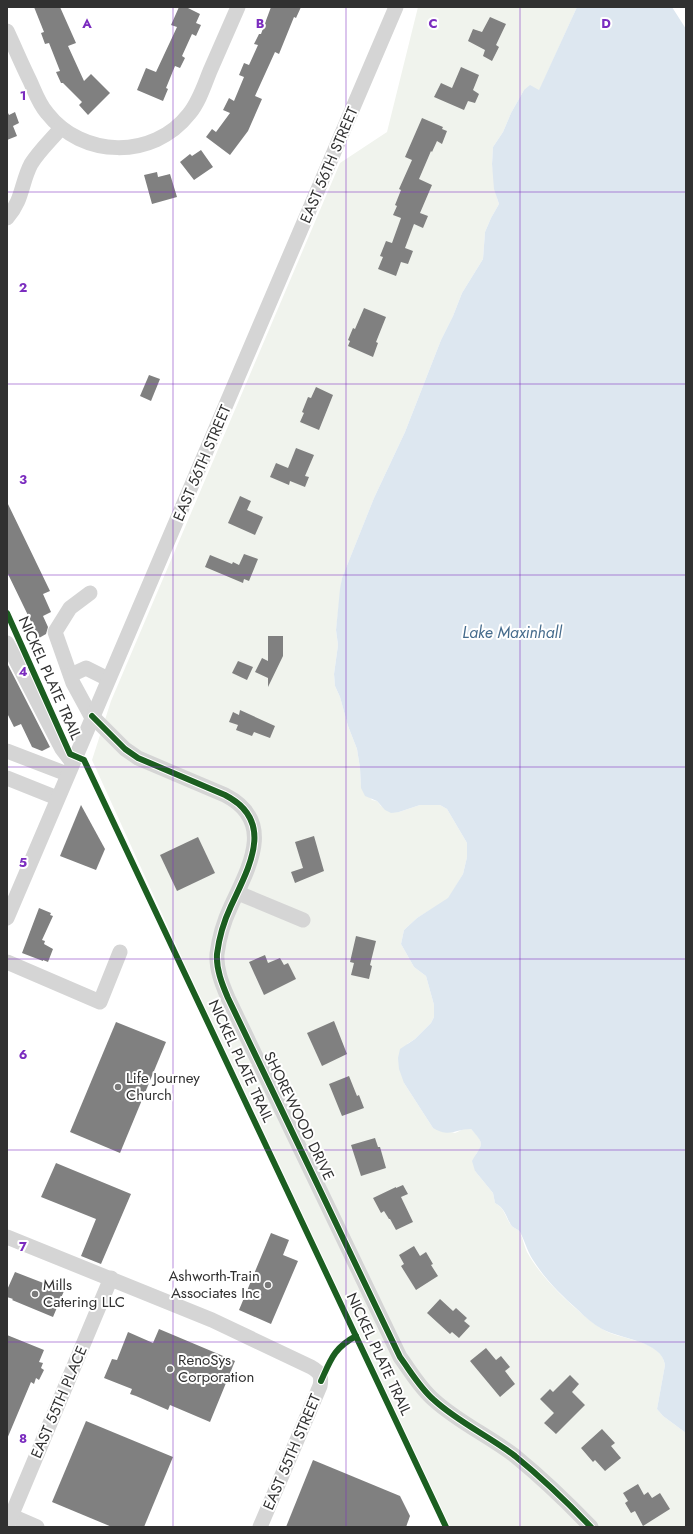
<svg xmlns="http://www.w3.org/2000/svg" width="693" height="1534" font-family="Jost,sans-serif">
  <rect width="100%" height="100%" fill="#fff"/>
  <path fill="#f0f3ed" d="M418,7H577L539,91L524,90L511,113L503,132L493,147L492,164L497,198L499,204L491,218L485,232L483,259L462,293L453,316L441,340L405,432L374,498L342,578L336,630L338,645L334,674L335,686L340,697L348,726L357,749L360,768L361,787L372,800L377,801L381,806L399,812L420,805H440L447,809L467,843V857L463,874L448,899L417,918L404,930L401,944L414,967L426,976L434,1005V1017L431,1023L415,1039L407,1044L404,1083L433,1128L455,1133L464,1129H471C479,1137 486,1144 476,1154L475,1171L493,1193L495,1203C505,1208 505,1217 511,1225C513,1228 518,1229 520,1232C523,1239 524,1246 527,1252C539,1274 561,1296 580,1312C589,1320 599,1328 610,1333C628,1340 662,1342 665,1365L657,1409L663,1416L686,1433V1527H450L182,958L92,760L111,701L340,163L387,132Z"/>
  <path fill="#dde7f0" d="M577,7H672L686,29V1433L663,1416L657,1409L665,1365C662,1341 620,1339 602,1329C593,1324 585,1317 578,1310C561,1295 545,1279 533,1260C527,1251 525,1241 520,1232C518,1229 513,1228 511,1225C506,1217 505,1208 495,1203L493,1193L475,1171L472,1161C482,1143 486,1146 471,1129C455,1129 450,1138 433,1128L404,1083L399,1069L398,1058L400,1049L415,1039L431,1023L434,1017V1005L426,976L414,967L401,944L404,930L417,918L448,898L463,874L467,857V843L447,809L440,805H420L399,812L391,813L385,810L377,801L365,796L361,788L360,768L357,749L348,726L340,697L335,686L334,674L338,645L336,630L340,589L342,578L374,498L405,432L441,340L453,316L462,293L483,259L485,232L491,218L499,204L494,189L492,164L493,147L503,132L511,113L524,90L530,85L539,90Z"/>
  <g fill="#808080">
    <polygon points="34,7 60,7 76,43 68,46 84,81 91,74 110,93 88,115 79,105 82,102 63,83 61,83 56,72 60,71 49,43 45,44 41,33 44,32"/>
    <polygon points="179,7 186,7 200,14 196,23 201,25 196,36 192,34 182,56 185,58 180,68 175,66 166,88 168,89 163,101 137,90 146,68 156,72 177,27 171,25"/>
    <polygon points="271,7 301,7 296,18 294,17 279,54 275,52 255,96 262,99 248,131 230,155 206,137 212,129 216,132 230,113 223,110 229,98 234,101 244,77 239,75 244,63 249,65 258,45 254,44 259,34 261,34"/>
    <polygon points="490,17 506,24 496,45 499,47 492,61 483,56 485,50 468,41 473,29 482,32"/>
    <polygon points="461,67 479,75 473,90 479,94 475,103 468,101 464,110 434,97 441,83 452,88"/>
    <polygon points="7,111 9,115 15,112 19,123 13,126 17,136 7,140"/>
    <polygon points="422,118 443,127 442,129 447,131 442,144 437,141 432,152 431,151 419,179 432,185 420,213 428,216 423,228 414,224 405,248 413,251 408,264 401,262 396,276 378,269 383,257 380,256 386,241 392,243 401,218 393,215 397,206 395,205 401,190 399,189 412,160 405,157"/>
    <polygon points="201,150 213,167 194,180 180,162 190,154 192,156"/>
    <polygon points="157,172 158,177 170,174 177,197 152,204 144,175"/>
    <polygon points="364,308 386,317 376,342 378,343 373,357 348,346 350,341 348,340 353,328 355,329"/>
    <polygon points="149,375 160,379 151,401 140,396"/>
    <polygon points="316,387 333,395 319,430 300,422 304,413 302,412 308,397 311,398"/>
    <polygon points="296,448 314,455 305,476 309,477 305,487 290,481 289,485 270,477 276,463 288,468"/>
    <polygon points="240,496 251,501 247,510 263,517 255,535 228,523"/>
    <polygon points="7,502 50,591 43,594 51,612 43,616 48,627 46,634 39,638 7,572"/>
    <polygon points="244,554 258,559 249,581 244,579 243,583 205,567 210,555 232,564 233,562 239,565"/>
    <polygon points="268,636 283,636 283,656 268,687 268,678 255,672 262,658 268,661"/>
    <polygon points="238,661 253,667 247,680 232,673"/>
    <polygon points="7,663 50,747 42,751 32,747 21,724 14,727 7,713"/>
    <polygon points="240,710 275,726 270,738 254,732 252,736 236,730 238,725 229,722 233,712 239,715"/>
    <polygon points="81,805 105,849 96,870 60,856"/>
    <polygon points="314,836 324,871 295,883 291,872 303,868 295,842"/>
    <polygon points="198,837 215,873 177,891 160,855"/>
    <polygon points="39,908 51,913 50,915 53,916 42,940 45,941 44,944 53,949 48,962 43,960 43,961 22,953"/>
    <polygon points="356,936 376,941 370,965 372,966 369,979 351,975 354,963 350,962"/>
    <polygon points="265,955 268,963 280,958 284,965 288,963 296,979 264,995 249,962"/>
    <polygon points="334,1021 347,1054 322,1066 307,1033"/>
    <polygon points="116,1022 166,1042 120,1153 70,1132"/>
    <polygon points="349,1076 357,1096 359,1095 364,1108 342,1116 329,1084"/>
    <polygon points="375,1138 378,1147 380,1147 386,1168 361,1176 351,1145"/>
    <polygon points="56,1163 131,1194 101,1264 81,1256 96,1219 41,1197"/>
    <polygon points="403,1185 408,1194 401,1197 413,1222 396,1230 390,1219 389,1219 384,1211 381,1213 373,1198 396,1187 396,1188"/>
    <polygon points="271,1233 289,1240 283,1255 298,1261 271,1324 239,1310"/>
    <polygon points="414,1246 420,1256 426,1252 433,1264 431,1265 438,1276 416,1290 401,1266 404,1264 399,1255"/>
    <polygon points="15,1272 64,1291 53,1317 12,1300 13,1299 7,1297 7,1290"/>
    <polygon points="440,1299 453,1311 456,1308 467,1318 464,1321 470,1326 459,1338 452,1332 450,1334 427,1313"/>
    <polygon points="159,1329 235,1361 210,1422 170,1405 168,1410 136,1396 130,1394 132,1389 104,1378 112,1359 117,1360 128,1332 153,1343"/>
    <polygon points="7,1335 44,1350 39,1362 43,1363 41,1368 44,1370 39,1380 36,1378 34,1384 31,1382 7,1439"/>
    <polygon points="486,1348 496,1360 501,1356 510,1367 505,1371 515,1384 500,1397 470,1361"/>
    <polygon points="570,1375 579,1384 572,1392 585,1405 556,1434 544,1423 554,1413 540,1399 550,1389 553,1392"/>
    <polygon points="86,1421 173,1457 144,1527 112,1527 52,1502"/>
    <polygon points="602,1429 615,1443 611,1446 621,1458 605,1471 595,1460 593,1462 581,1448"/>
    <polygon points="313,1460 400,1496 410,1516 406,1527 286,1527"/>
    <polygon points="638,1484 644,1495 648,1492 652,1498 660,1493 670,1509 643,1526 635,1511 631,1513 625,1503 628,1501 623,1493"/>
  </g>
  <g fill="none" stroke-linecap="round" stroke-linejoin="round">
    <polyline stroke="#d4d4d4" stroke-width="2" stroke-dasharray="2 2" stroke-linecap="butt" points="329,1364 338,1348 356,1336"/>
    <g stroke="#d5d5d5" stroke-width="15">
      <path d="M7,31C15,48 22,65 30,81C35,92 39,104 47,113C82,158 153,160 189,114C199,102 204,86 210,71C219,50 229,28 238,7"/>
      <path d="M7,218C23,200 21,183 31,164C39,151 51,140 61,128"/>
      <polyline points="90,593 70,608 55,632 73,683 92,718"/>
      <polyline points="7,643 62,749 72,762"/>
      <polyline points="71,675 86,668 108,679"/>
      <path d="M92,716L125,749L138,758L225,795C276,821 249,867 231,906C224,921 219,938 217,954C216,969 222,984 228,998L400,1357C411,1372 420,1388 434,1400C458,1422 489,1436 515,1456C542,1478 567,1502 591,1527"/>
      <polyline points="7,751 67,774"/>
      <polyline points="7,778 57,798"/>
      <polyline points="238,893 303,920"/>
      <path d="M7,918C135,613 267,311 396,7"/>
      <polyline points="7,962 100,1002 120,952"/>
      <path d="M7,1237L212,1320L311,1367C320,1372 322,1376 320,1386L260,1527"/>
      <polyline points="7,1514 37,1527"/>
      <polyline points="7,1526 111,1278"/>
    </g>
    <defs>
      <g id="cycleway">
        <polyline points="7,613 70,754 84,760 446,1527"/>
        <path d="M92,716L125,749L138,758L225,795C276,821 249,867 231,906C224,921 219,938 217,954C216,969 222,984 228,998L400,1357C411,1372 420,1388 434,1400C458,1422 489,1436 515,1456C542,1478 567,1502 591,1527"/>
        <path d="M321,1381C331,1359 334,1348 356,1336"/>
      </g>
    </defs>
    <use href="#cycleway" stroke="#fff" stroke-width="8"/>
    <use href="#cycleway" stroke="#1b5e20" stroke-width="6"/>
  </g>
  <path fill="none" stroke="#7b2cbf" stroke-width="1" stroke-opacity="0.55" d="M173,7V1527M346,7V1527M520,7V1527M7,192H686M7,384H686M7,575H686M7,767H686M7,959H686M7,1150H686M7,1342H686"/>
  <g fill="#797979" stroke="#fff" stroke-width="1.5">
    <circle cx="118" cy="1087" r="4"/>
    <circle cx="268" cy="1285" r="4"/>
    <circle cx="35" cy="1294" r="4"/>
    <circle cx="170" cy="1369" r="4"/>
  </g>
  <g text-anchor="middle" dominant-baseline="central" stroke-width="4" stroke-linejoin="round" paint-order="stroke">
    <g font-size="15" fill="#313131" stroke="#fff">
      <text transform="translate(329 165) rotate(-67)">EAST 56TH STREET</text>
      <text transform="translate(202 463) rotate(-67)">EAST 56TH STREET</text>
      <text transform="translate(50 678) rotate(66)">NICKEL PLATE TRAIL</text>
      <text transform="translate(241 1061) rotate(65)">NICKEL PLATE TRAIL</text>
      <text transform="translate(299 1116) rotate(64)">SHOREWOOD DRIVE</text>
      <text transform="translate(379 1354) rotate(65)">NICKEL PLATE TRAIL</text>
      <text transform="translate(59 1402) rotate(-67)">EAST 55TH PLACE</text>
      <text transform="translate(292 1452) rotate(-67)">EAST 55TH STREET</text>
    </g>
    <g font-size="15" fill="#313131" stroke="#fff" text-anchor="start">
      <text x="126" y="1078">Life Journey<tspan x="126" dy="17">Church</tspan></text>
      <text x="260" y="1276" text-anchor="end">Ashworth-Train<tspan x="260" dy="17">Associates Inc</tspan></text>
      <text x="43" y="1285">Mills<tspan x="43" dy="17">Catering LLC</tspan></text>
      <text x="178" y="1360">RenoSys<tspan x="178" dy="17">Corporation</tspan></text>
    </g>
    <g font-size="16" font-style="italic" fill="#456b8c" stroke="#fff">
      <text x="512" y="632">Lake Maxinhall</text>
    </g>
  </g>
  <g font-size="13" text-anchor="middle" font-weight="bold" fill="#7b2cbf" stroke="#fff" stroke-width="4" stroke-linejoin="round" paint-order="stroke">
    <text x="87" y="28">A</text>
    <text x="260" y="28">B</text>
    <text x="433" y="28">C</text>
    <text x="606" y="28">D</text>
    <text x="23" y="100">1</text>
    <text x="23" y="292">2</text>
    <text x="23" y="484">3</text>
    <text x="23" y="676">4</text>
    <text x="23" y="867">5</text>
    <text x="23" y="1059">6</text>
    <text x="23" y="1251">7</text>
    <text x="23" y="1443">8</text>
  </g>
  <rect width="693" height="1534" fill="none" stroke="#313131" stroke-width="16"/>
</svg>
